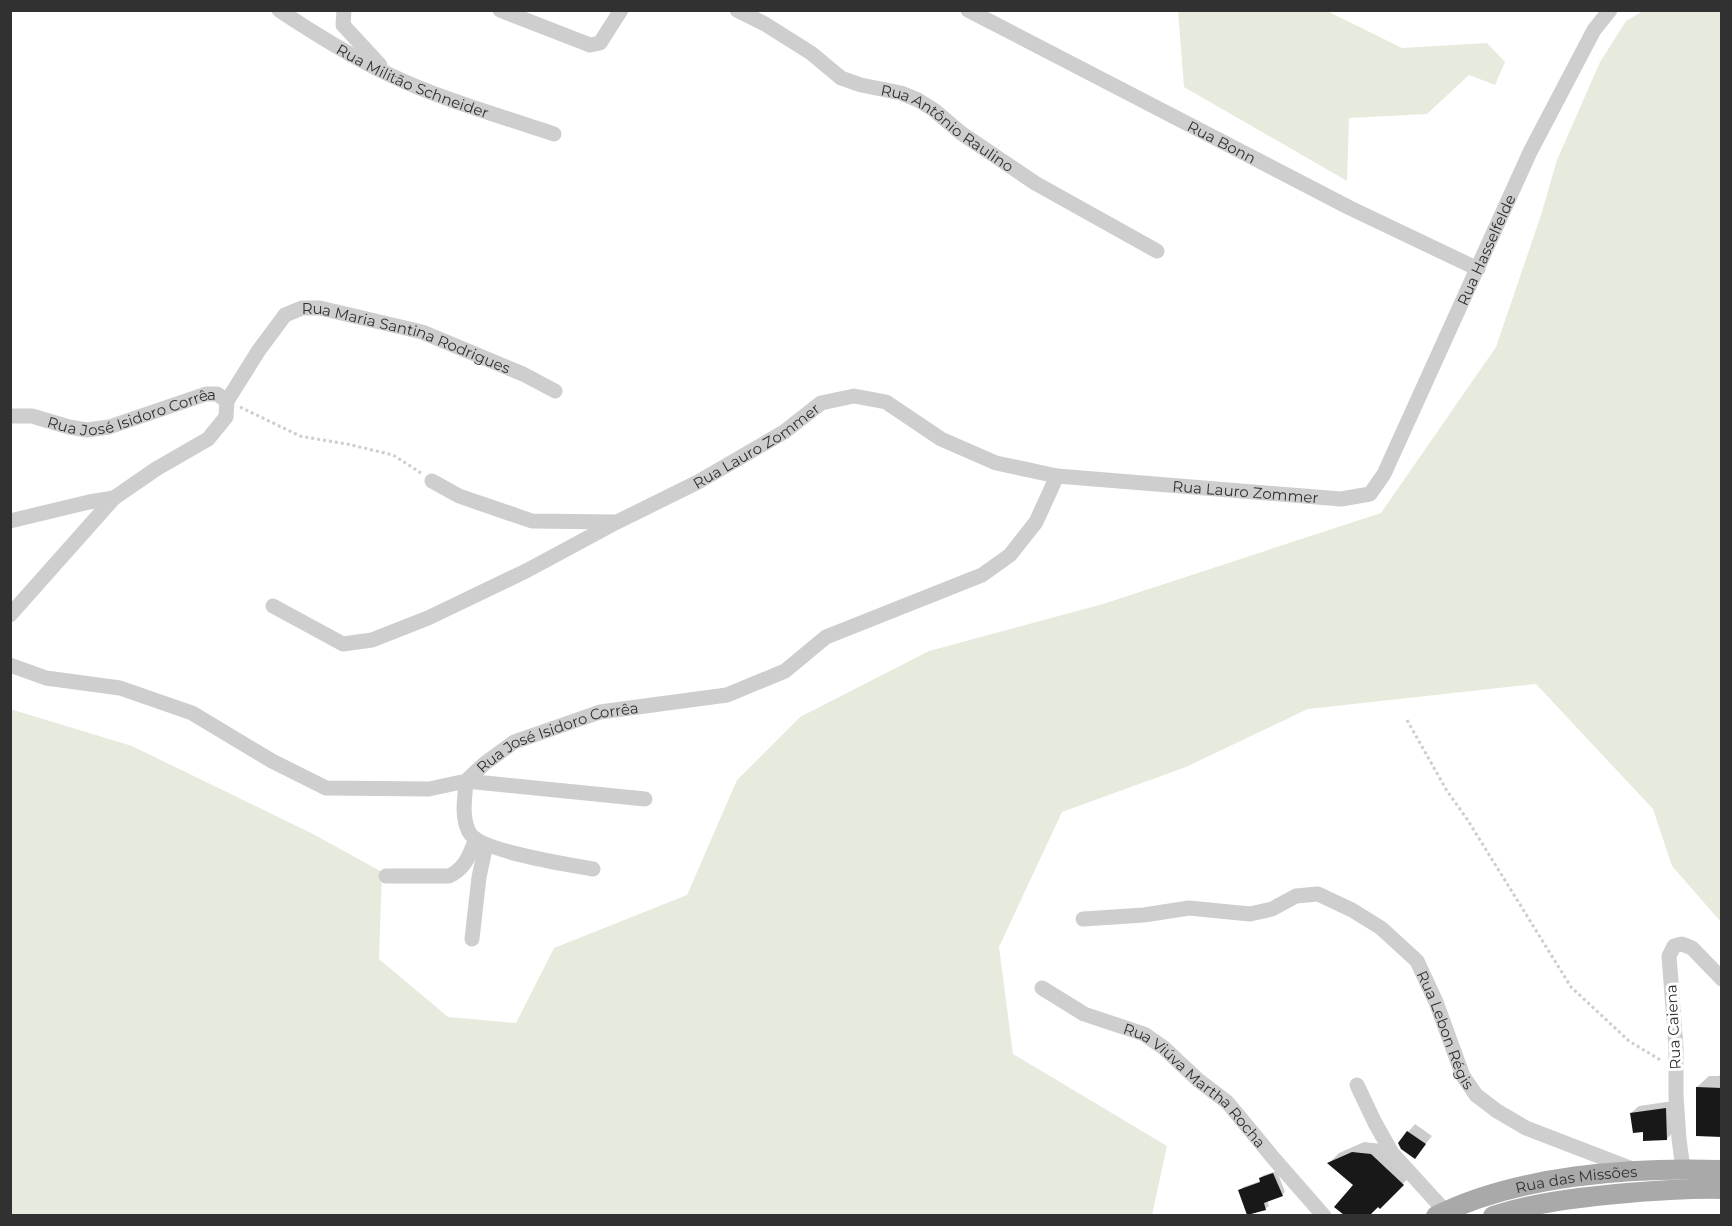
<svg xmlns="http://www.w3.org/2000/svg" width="1732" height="1226" font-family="Montserrat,sans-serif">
  <rect width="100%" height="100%" fill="#fff"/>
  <g fill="#e7ebdd">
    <polygon points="1178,11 1327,11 1402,48 1487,43 1505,62 1495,85 1469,75 1427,114 1349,118 1347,181 1184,87"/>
    <polygon points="1643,11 1721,11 1721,922 1672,866 1653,809 1536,684 1308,709 1186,767 1062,812 999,947 1013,1054 1167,1146 1152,1215 11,1215 10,709 132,746 313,834 382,872 379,959 448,1017 516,1023 554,948 687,895 737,780 800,717 929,651 1103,604 1381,513 1496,347 1541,215 1557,160 1600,62 1626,21"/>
  </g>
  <g fill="#0003">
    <polygon points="1722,1072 1722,1136 1697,1087 1709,1076 1719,1076"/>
    <polygon points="1673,1101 1674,1131 1667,1139 1644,1130 1631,1113 1639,1106"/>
    <polygon points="1415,1124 1432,1136 1415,1157 1408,1132"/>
    <polygon points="1364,1142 1382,1144 1413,1174 1369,1216 1346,1216 1336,1207 1355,1185 1329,1163 1339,1153"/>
    <polygon points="1277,1171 1285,1192 1282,1195 1267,1200 1269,1206 1265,1209 1249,1215 1240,1190 1243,1187 1261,1181 1260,1178 1264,1175"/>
  </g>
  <g fill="#181818">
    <polygon points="1696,1087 1722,1088 1722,1137 1696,1136"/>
    <polygon points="1666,1108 1667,1140 1643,1141 1643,1132 1633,1133 1630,1113"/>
    <polygon points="1407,1131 1426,1144 1415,1159 1401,1149 1398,1143"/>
    <polygon points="1352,1152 1371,1154 1404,1185 1380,1209 1378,1207 1370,1215 1344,1215 1334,1207 1353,1185 1327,1163"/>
    <polygon points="1273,1173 1283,1196 1264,1203 1266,1210 1247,1215 1238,1190 1260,1182 1259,1178"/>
  </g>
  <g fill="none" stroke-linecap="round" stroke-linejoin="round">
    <g stroke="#cecece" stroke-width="3" stroke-dasharray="3 3" stroke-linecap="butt">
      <polyline points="240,407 300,436 347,444 393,455 421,473"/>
      <polyline points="1407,720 1447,791 1467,819 1571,987 1629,1041 1662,1061"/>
    </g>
    <g stroke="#cecece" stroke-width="15">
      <path id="s1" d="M279,10C315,34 352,57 390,75C440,99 501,116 554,134"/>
      <polyline points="344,10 343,25 380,65"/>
      <polyline points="500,10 590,45 600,43 621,10"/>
      <path id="s2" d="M737,10L765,24L811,53L841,78L861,85L901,93L918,100L934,110L961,133L1035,183L1157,251"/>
      <path id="s3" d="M968,10L1350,208L1478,269"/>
      <path id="s4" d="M227,401L259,350L285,315L302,308H320L422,332L523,374L555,391"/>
      <path id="s5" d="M10,416H32L69,427L87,430L109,427L206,394H217L227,401L226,417L208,439L156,469L114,498L10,615"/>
      <polyline points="432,481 459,496 532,521 614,522"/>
      <polyline points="10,521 89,502 114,498"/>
      <path id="s6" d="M273,606L343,644L372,640L428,618L526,571L617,522L698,482L784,432L821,403L854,396L886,402L941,439L996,463L1057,476L1341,499L1370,494L1384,474L1530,152L1594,30L1610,10"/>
      <path id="s7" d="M10,665L46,678L120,688L192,713L272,761L326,788L429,789L466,781L484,764L514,742L600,712L727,695L785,671L826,637L982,575L1010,555L1036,522L1057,476"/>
      <path d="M466,781C465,798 461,816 469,832C479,851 570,865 593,869"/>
      <polyline points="466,781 645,799"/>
      <path d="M386,876H449C466,868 469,855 476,839"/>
      <path id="s8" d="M1083,919L1144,915L1189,908L1250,914L1272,909L1296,896L1318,894L1352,910L1381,928L1417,961L1436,1002L1463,1076L1476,1095L1497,1111L1526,1128L1635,1170"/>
      <polyline points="472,939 479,877 486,845"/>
      <path id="s9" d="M1042,988L1084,1014L1144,1034L1164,1048L1198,1080L1227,1102L1275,1160L1324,1216"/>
      <polyline points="1357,1085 1375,1123 1392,1153 1445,1211"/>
      <polyline points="1683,1169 1679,1139 1676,1096 1676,1047 1669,956 1674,946 1682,944 1692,948 1722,979"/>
    </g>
    <g stroke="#a9a9a9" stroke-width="20">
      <path id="s10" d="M1436,1216C1518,1175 1631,1167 1722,1170"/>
      <path d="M1493,1216C1533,1203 1575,1198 1616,1194C1651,1191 1686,1188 1722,1189"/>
    </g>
  </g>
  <g text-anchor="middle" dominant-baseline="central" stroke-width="6" stroke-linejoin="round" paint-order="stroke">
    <g font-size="15" fill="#313131" stroke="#fff">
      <text stroke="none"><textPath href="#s1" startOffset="152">Rua Militão Schneider</textPath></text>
      <text stroke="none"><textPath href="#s2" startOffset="244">Rua Antônio Raulino</textPath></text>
      <text stroke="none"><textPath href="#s3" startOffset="286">Rua Bonn</textPath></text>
      <text stroke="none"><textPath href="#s6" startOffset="1458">Rua Hasselfelde</textPath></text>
      <text stroke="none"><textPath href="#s4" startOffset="231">Rua Maria Santina Rodrigues</textPath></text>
      <text stroke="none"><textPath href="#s5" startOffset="126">Rua José Isidoro Corrêa</textPath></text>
      <text stroke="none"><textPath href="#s6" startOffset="540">Rua Lauro Zommer</textPath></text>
      <text stroke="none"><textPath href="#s6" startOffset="1062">Rua Lauro Zommer</textPath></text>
      <text stroke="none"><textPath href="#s7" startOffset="588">Rua José Isidoro Corrêa</textPath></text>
      <text transform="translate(1673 1027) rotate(-93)">Rua Caiena</text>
      <text stroke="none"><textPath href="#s8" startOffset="435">Rua Lebon Régis</textPath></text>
      <text stroke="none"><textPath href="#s9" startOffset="184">Rua Viúva Martha Rocha</textPath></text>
      <text stroke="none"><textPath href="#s10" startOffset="146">Rua das Missões</textPath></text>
    </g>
  </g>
  <rect width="1732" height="1226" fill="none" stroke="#313131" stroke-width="24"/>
</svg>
